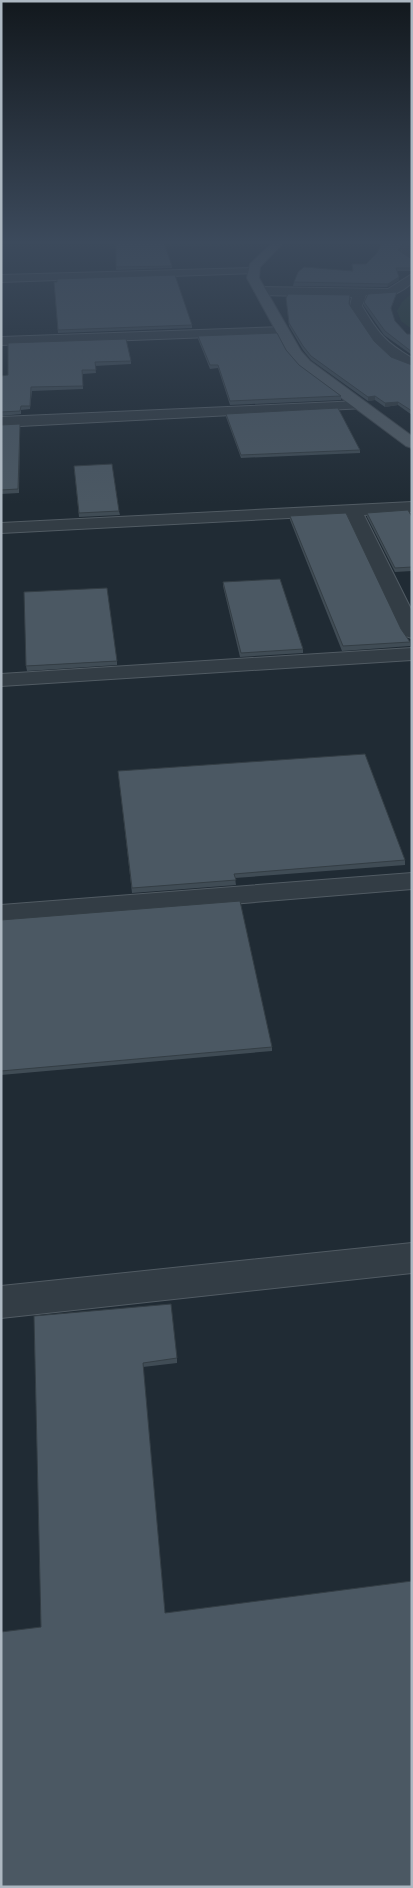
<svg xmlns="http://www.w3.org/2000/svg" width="413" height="1888" font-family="Inter,sans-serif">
  <rect width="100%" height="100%" fill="#202b34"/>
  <g fill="#253936">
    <polygon points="107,240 242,240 244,245 110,249"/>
    <polygon points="412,293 412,329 401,321 397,311 402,302"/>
  </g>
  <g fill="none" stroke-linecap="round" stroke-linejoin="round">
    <defs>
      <g id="minor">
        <polygon points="412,242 412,261 400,253 408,243"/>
        <polygon points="252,268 256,269 258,271 256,273 1,282 1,275"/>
        <path d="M412,274V283C393,299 388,295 366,295L362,306C378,333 385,342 412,358V368C382,361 364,331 350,306L352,297L260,295L254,291L260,287L388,289Z"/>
        <polygon points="283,327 289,331 288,334 1,345 1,337"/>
        <polygon points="360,401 365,402 367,405 365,408 1,427 1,417"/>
        <polygon points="412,502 412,512 364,515 412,611 412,638 405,636 402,632 347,515 1,533 1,523"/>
        <polygon points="412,648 412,660 1,686 1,674"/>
        <polygon points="412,873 412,889 1,923 1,905"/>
        <polygon points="412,1243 412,1273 1,1318 1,1286"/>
      </g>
      <polygon id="major" points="275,240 286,240 260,267 259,278 301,351 310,361 412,436 412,448 406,446 300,367 288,353 247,278 250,264"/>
    </defs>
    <use href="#minor" stroke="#515b63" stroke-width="2"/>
    <use href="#major" stroke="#3d464e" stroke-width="2"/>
    <use href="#minor" fill="#333d45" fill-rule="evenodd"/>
    <use href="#major" fill="#515c65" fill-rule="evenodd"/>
  </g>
  <g fill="#404c55">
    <polygon points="116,240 172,266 172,268 116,270"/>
    <polygon points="407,242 400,251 412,259 412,270 411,271 397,271 399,280 387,287 293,286 294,282 352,271 352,264 366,264 377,253"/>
    <polygon points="54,282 192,325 192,328 58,333"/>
    <polygon points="397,292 396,295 391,309 395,321 407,334 412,335 412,355 384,335 364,306 364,302"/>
    <polygon points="286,298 349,304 374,341 391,357 412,365 412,415 398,405 385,407 375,400 368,401 311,360 303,350 289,326"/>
    <polygon points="198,336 286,350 299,365 341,396 341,400 230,405 218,368 210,369 198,339"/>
    <polygon points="8,343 131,361 131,364 95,366 96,373 83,374 83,389 32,391 30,409 21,410 21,414 1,416 1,376 8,375"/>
    <polygon points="226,414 360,450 360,453 241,458 226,417"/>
    <polygon points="20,424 19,493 1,494 1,425"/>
    <polygon points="74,466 119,511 120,515 79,517"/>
    <polygon points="367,513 412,517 412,571 395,572 367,517"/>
    <polygon points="290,516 401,629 410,642 410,646 342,651 290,520"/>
    <polygon points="223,582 303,649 303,653 240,657 223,586"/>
    <polygon points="117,661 117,665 27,671 26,666"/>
    <polygon points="118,771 405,860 405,865 235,878 236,885 132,893"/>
    <polygon points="1,920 272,1047 272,1051 1,1075"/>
    <polygon points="34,1316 177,1358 177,1363 143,1367 165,1613 412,1887 41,1627"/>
  </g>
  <g fill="#343e45">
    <polygon points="406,240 412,240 412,241 407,242 398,253 398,250"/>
    <polygon points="399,277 399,280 387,287 388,284"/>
    <polygon points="375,396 375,400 368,401 368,397"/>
    <polygon points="398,402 398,405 385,407 385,403"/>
  </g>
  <g fill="#4b5863" stroke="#343e45">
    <polygon points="116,240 163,240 172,266 116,267"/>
    <polygon points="383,240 406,240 398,250 412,259 412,268 396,268 399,277 388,284 294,282 298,272 304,267 353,271 352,264 366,264 377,253"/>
    <polygon points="175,275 192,325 58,330 54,282 57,282 57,279"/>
    <polygon points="397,292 391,308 395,321 407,334 410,334 412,335 412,352 385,331 364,302 368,294"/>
    <polygon points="288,294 350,295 349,304 374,341 391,357 412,365 412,411 398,402 385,403 375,396 368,397 311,356 303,346 289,323 286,298"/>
    <polygon points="277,333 286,350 299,365 341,396 230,401 218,365 210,365 198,336"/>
    <polygon points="126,339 131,361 95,362 96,370 82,370 83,386 31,387 30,406 21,406 20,411 1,412 1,376 8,375 8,343"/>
    <polygon points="338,408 360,450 241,455 226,414"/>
    <polygon points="20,424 18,489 1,490 1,425"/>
    <polygon points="112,464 119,511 79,513 74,466"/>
    <polygon points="408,510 412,517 412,567 395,568 367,513"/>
    <polygon points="346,513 401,629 410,642 343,646 290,516"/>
    <polygon points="280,579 303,649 241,653 223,582"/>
    <polygon points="107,588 117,661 26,666 24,592"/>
    <polygon points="365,754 405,860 234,874 236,880 132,888 118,771"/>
    <polygon points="240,901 272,1047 1,1071 1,920"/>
    <polygon points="171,1304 177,1358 143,1363 165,1613 412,1581 412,1887 1,1887 1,1632 41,1627 34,1316"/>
  </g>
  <linearGradient id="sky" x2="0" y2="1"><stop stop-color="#12181d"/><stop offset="0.48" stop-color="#3c4a5c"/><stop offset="1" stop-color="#3c4a5c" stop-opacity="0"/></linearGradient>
  <rect width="413" height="504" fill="url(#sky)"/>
  <rect width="413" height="1888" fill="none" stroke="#adb8c2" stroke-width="5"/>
</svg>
